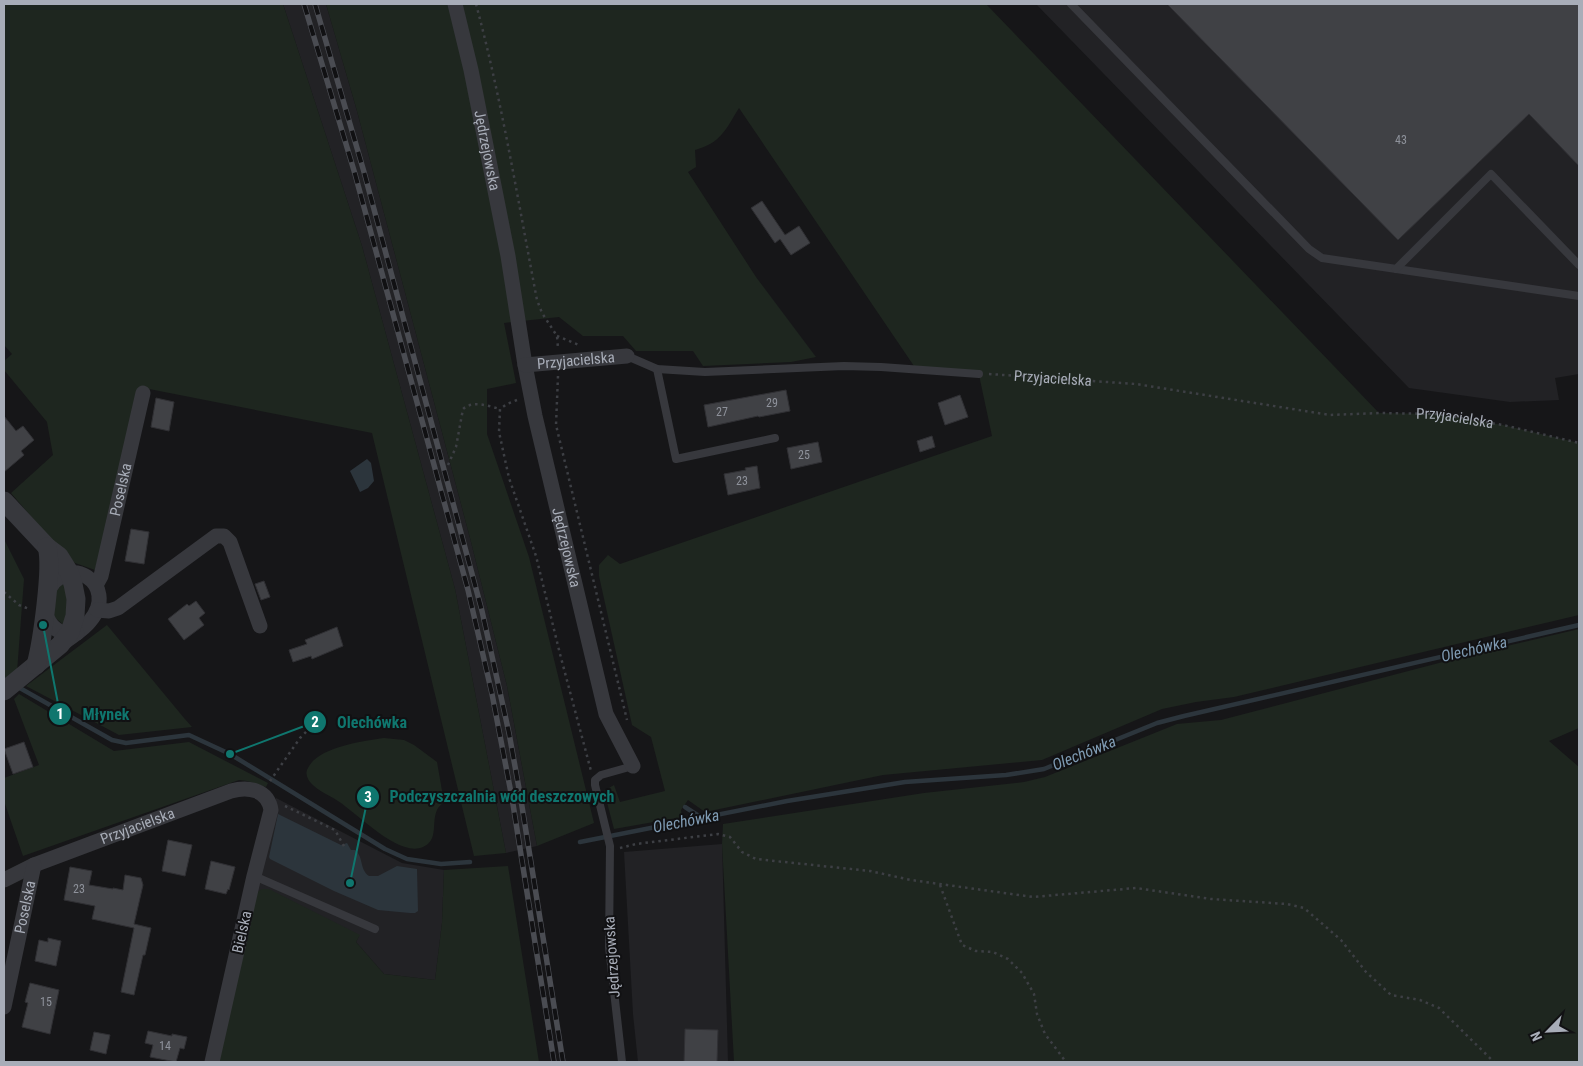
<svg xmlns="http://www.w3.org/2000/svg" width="1583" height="1066" font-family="'Roboto Condensed',sans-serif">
  <rect width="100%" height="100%" fill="#161618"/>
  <g fill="#222225">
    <polygon points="283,4 326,4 357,111 470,538 507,686 537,846 506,853 455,589 362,246"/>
    <polygon points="1036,4 1579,4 1579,374 1555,378 1559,400 1510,402 1409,388"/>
    <polygon points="276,798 402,863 444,870 442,923 435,980 384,974 356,942 359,936 253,895"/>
    <polygon points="722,844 728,1062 638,1062 633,1014 624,852"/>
  </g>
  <g fill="#1e261f">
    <polygon points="4,4 283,4 362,246 455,589 506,853 474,856 372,433 139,387 123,463 95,570 75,563 64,555 11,493 53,455 47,422 4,370 4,361 12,354 4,345"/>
    <path d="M326,4H986L1379,413L1437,414L1503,425L1579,443V615L1234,697L1196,702L1162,709L1042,760L883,775L705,812L688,800L681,810L682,817L614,829L604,791L614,785L620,802L665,791L651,737L632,725L599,576V565L608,555L620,564L992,436L979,375L916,369L739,108C726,129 721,143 695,150L696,167L688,172L756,277L816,357L791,362L703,366L693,351H636L623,336H583L559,317L504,323L516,383L487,389V434L529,557L594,823L537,846L507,686L470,538L357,111Z"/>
    <polygon points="4,539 24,579 17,672 4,683"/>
    <polygon points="66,580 68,587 65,626 53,616 55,592"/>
    <polygon points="107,625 184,718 192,727 119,735 26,686"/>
    <polygon points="1579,629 1579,728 1549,741 1579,767 1579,1062 734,1062 722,844 723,824 924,793 1024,782 1045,777 1177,724 1221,720 1481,652"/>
    <polygon points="19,694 114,751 189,742 268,783 266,787 247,781 239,780 23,856 4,801 4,778 39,765 14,699"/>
    <path d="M384,738L404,740L414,745L437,762L444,802C442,804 438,807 437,810C431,823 439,840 423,847C399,858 357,813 338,801C329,795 318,791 310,782C307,778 305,773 308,768C318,747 363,741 384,738Z"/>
    <polygon points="508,866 539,1062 218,1062 253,895 262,889 269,889 360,935 356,942 384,974 435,980 442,923 444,870"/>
  </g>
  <g fill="#2c353c">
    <polygon points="367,459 371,463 374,481 368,488 360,492 350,471"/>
    <path d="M278,814L341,845L347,843L351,850H355C364,857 359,869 369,876H378L397,866L417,869L418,911L415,913H410L378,910L334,891L270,859L269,857Z"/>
  </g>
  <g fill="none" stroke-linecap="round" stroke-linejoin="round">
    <g stroke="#2c353c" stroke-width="4.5">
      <polyline points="18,687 112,740 126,743 189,735 230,754 385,849 407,859 441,864 470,862"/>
      <polyline points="685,807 702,818"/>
      <polyline points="580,842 787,801 905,782 1006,775 1044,769 1157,723 1184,716 1579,625"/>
    </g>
  </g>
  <g fill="#404145" stroke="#303034">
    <polygon points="1167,4 1579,4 1579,166 1529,114 1398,240"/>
    <polygon points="762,201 785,235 799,226 810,243 791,255 780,239 775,243 751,208"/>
    <polygon points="786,390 790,411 759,417 758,416 708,427 704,405"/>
    <polygon points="960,395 968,417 945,425 938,403"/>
    <polygon points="156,398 174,402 169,431 151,427"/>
    <polygon points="4,416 16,431 23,426 34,440 21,451 24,455 4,472"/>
    <polygon points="932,436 935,447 920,452 917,441"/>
    <polygon points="818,442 822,462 791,469 787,448"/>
    <polygon points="757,466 760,488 728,495 724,474 746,470 745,468"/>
    <polygon points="131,529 149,532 144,564 125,561"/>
    <polygon points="264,581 270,597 261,600 255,584"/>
    <polygon points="196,601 205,613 199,618 204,625 184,640 168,619 187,604 189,606"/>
    <polygon points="337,627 343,646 312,659 311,656 293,662 289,650 307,644 305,640"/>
    <polygon points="24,742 33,767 13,774 4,749"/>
    <polygon points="168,840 192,845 185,876 162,871"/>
    <polygon points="211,861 235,867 229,890 228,889 226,894 205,889"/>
    <polygon points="70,867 92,871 89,885 113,889 113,888 123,890 125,875 141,878 143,885 134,924 151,928 145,955 143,955 134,995 121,992 134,928 92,919 95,906 64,900"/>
    <polygon points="48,938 61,941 56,966 35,961 39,940 48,942"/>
    <polygon points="30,983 59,990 50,1034 22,1027 28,1003 25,1002"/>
    <polygon points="685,1029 718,1030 717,1062 684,1062"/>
    <polygon points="148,1031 172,1036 172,1034 187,1037 184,1049 180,1048 176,1062 150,1057 153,1045 145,1043"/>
    <polygon points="94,1032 110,1035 106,1054 90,1050"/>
  </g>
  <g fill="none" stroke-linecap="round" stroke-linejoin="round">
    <g stroke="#3d3f44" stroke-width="2.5" stroke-dasharray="2.5 4" stroke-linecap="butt">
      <path d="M476,4C502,101 518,201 537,300L542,313L557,336L558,348"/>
      <polyline points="557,336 579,345"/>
      <path id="s1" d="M989,374L1136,384L1330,415L1380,413L1437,414L1503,425L1579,443"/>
      <polyline points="558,376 556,425 627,720"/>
      <polyline points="517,400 507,404 500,409 499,432 509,478 536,556 560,654 591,771"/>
      <path d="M448,465L456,447L463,409C473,400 488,406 500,409"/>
      <polyline points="4,592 19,605 29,609"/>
      <polyline points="270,781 300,738 326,712"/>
      <polyline points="285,806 335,830 345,848"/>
      <polyline points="620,848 636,844 718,834 730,837 742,852 756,859 870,871 911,880 1033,897 1136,888 1211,899 1287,904 1304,908 1341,940 1366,972 1391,995 1420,1000 1439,1008 1494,1062"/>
      <polyline points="940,885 962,945 976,951 993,952 1008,959 1022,973 1034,994 1037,1014 1045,1034 1066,1062"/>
    </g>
    <g stroke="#37383d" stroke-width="8">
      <polyline points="1071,4 1309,249 1322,258 1579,296"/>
      <polyline points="1396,269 1491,174 1579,265"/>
      <polyline points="627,356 657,369 705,372 844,366 881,367 979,374"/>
      <polyline points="657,369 676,459 775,438"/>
      <polyline points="254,876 375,929"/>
      <polyline points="622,1062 609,947 610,846 595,785 595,780 601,775 633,766"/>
    </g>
    <g stroke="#37383d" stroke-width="15">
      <path id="s2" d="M455,4L471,70L508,256L525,365L535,416L606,714L633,766"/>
      <path id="s3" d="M525,365L627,356"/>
      <path id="s4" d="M96,585L101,576L143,393"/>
      <path d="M47,594C65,549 121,584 90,621C84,629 74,635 66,641"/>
      <polyline points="97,610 109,611 118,608 216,536 224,536 230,542 260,626"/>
      <path d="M44,611C51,628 58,635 77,633"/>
      <path id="s5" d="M4,880L34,865L231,791C249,786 268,790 271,810L254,876L212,1062"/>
      <path id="s6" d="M4,1007L34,865"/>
    </g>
    <g stroke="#37383d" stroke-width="19">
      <polyline points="4,501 47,547 59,556 69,572 73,584 76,599 75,616 70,632 60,645 4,691"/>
      <path d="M36,665C42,643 53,566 47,547"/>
    </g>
    <defs>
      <g id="rail">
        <polyline points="304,4 355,174 468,590 492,694 512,798 554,1062"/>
        <polyline points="315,4 364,172 482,611 509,733 520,794 563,1062"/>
      </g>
    </defs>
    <use href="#rail" stroke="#4a4c52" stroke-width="5.5"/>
    <use href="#rail" stroke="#111113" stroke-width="4" stroke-dasharray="11" stroke-linecap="butt"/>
  </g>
  <g text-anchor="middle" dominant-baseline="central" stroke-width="4" stroke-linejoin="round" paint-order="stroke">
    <g font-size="12" fill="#8e929b">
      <text x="1401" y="140">43</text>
      <text x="772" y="403">29</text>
      <text x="722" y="412">27</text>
      <text x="804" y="455">25</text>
      <text x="742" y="481">23</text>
      <text x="79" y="889">23</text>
      <text x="46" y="1002">15</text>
      <text x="165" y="1046">14</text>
    </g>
    <g font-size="15" fill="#a8adb8" stroke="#111113">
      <text stroke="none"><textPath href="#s2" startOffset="150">Jędrzejowska</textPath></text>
      <text stroke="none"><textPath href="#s3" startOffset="51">Przyjacielska</textPath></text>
      <text stroke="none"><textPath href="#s1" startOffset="64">Przyjacielska</textPath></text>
      <text stroke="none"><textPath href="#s1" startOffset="469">Przyjacielska</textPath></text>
      <text stroke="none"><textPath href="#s4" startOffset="99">Poselska</textPath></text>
      <text stroke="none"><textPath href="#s2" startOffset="555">Jędrzejowska</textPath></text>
      <text stroke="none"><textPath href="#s5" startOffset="144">Przyjacielska</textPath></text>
      <text stroke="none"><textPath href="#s6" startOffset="102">Poselska</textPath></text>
      <text transform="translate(242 932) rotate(-77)">Bielska</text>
      <text transform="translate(612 957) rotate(-94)">Jędrzejowska</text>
    </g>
    <g font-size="16" font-style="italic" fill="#7f9bb3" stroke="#111113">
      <text transform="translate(1474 649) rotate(-13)">Olechówka</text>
      <text transform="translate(1084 753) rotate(-22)">Olechówka</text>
      <text transform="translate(686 821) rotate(-11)">Olechówka</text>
    </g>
  </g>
  <path fill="none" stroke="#0f766e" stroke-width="2" d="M43 625L60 714M230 754L315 722M350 883L368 797"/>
  <g fill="#0f766e" stroke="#111113" stroke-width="2">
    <circle cx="43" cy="625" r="5"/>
    <circle cx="230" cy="754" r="5"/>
    <circle cx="350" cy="883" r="5"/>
    <circle cx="60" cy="714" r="12"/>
    <circle cx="315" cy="722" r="12"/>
    <circle cx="368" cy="797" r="12"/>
  </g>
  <g font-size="15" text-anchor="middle" font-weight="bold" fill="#fff">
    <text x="60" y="719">1</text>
    <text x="315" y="727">2</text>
    <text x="368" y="802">3</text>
  </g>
  <g font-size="16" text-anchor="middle" font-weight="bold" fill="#0f766e" stroke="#111113" stroke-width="4" stroke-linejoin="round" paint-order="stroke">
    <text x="106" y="720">Młynek</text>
    <text x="372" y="728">Olechówka</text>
    <text x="502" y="802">Podczyszczalnia wód deszczowych</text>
  </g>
  <rect width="1583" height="1066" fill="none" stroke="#a8adb8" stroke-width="10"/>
  <g transform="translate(1548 1031) rotate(246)" stroke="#111113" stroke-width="4" paint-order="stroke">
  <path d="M0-4L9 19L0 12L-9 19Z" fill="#a8adb8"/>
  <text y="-8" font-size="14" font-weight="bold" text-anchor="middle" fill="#a8adb8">N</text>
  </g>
</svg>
